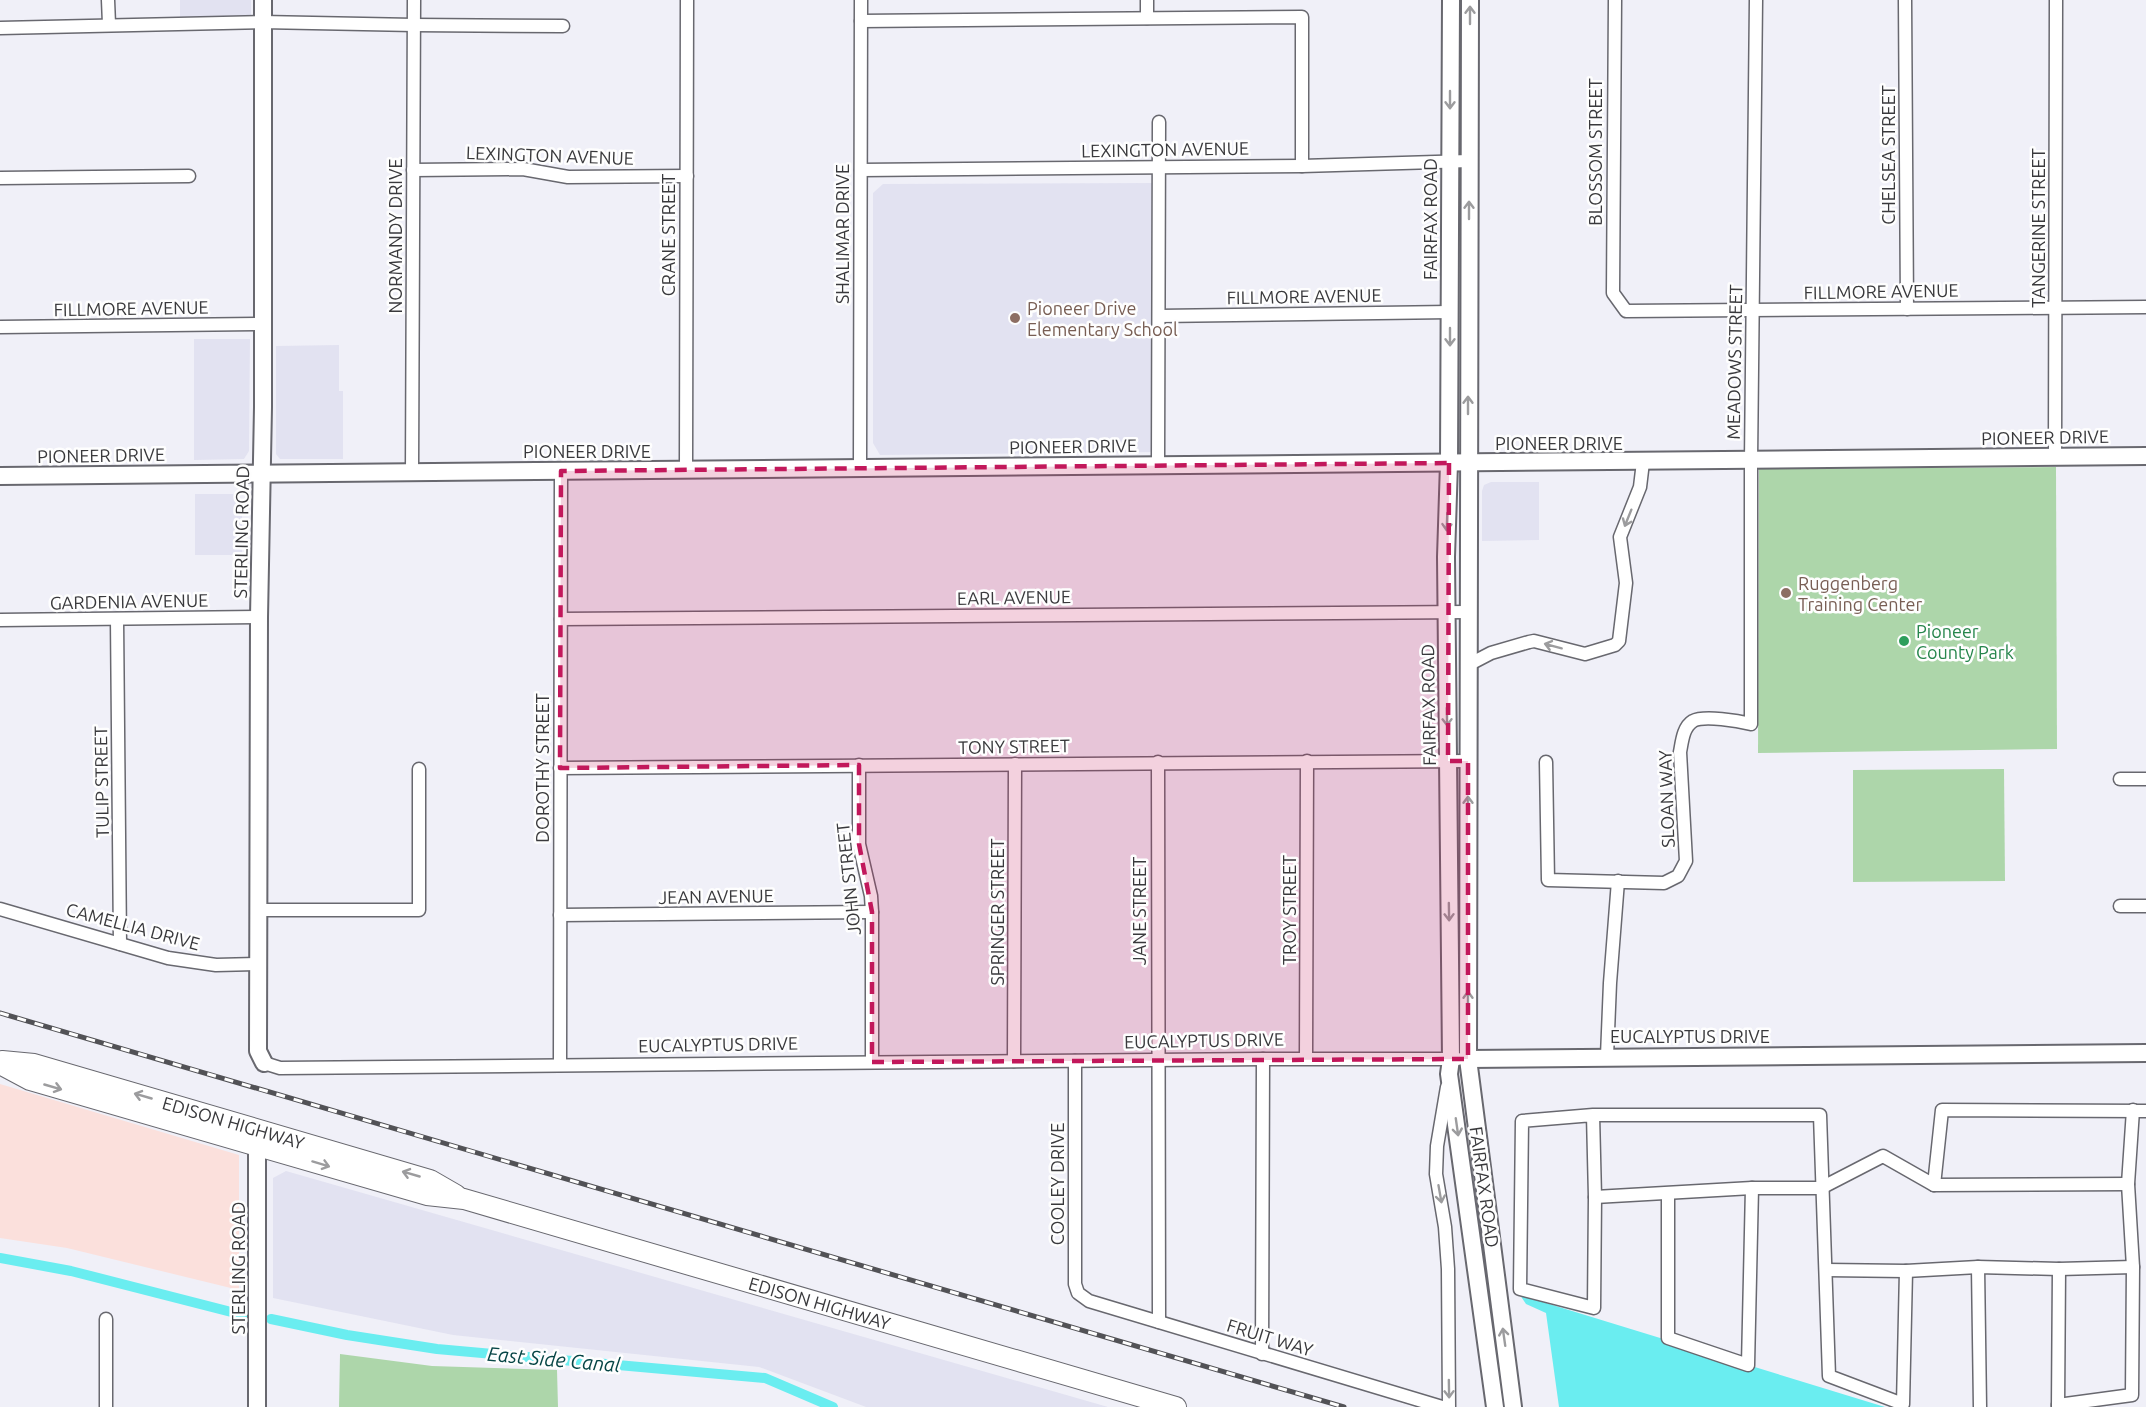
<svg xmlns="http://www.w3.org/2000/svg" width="2146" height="1407" font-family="Ubuntu,sans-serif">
  <rect width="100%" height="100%" fill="#f0f0f8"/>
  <g fill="#e2e2f1">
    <polygon points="180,0 251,0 251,26 180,28"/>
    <polygon points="1157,183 1158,452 880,455 873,443 873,193 883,184"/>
    <polygon points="194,339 250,339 249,451 244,459 194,460"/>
    <polygon points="339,345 339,391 343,391 343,459 280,459 276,454 276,346"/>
    <polygon points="1491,482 1539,482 1539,540 1482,541 1482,491 1484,485"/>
    <polygon points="195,494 233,494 239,496 242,502 242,555 195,555"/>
    <polygon points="286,1171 1108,1407 866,1407 759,1367 453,1335 273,1298 273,1178"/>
  </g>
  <polygon fill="#fbe0dc" points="0,1084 239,1155 239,1290 67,1248 0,1238"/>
  <g fill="#add6aa">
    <polygon points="2056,467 2057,749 1758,753 1759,469"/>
    <polygon points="2004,769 2005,881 1853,882 1853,770"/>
    <polygon points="340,1354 432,1366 557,1370 558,1407 339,1407"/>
  </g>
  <polygon fill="#6aedf0" points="1520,1295 1885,1407 1559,1407 1546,1313 1526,1304"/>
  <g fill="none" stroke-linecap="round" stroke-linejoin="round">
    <g stroke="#6aedf0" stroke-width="10">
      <polyline points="0,1258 71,1271 243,1315"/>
      <polyline points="271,1319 347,1335 437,1349 765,1378 833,1407"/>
    </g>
    <defs>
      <g id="street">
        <polyline points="108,0 109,24"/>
        <polyline points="1615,0 1613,293 1626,311 2146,307"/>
        <polyline points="1905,0 1907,309"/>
        <polyline points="1147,18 1147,0"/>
        <polyline points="861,21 1302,17 1302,166"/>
        <polyline points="0,28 262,22 414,25 563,26"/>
        <polyline points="413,170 523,169 568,177 687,176"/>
        <polyline points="861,170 1302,166 1469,161"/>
        <polyline points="0,178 189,176"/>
        <polyline points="1159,316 1450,312"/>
        <polyline points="0,327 263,324"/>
        <polyline points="2055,457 2056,0"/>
        <polyline points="1158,465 1159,122"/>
        <polyline points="860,468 861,0"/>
        <polyline points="686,470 687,0"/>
        <polyline points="412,472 414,0"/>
        <polyline points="117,619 120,944"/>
        <polyline points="561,619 1468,612"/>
        <polyline points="0,620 259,617"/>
        <polyline points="1468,665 1491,653 1529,642 1534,641 1585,654 1615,645 1619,641 1626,583 1620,537 1640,487 1643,462"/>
        <polyline points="1158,762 1159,1322"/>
        <path d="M1546,762L1548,880L1664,883L1678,876L1686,861L1680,752C1682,742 1683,727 1693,721C1704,715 1739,721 1751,724V461L1756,0"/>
        <polyline points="859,765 859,844 871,896 872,912 872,1062"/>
        <polyline points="560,768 1468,761"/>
        <polyline points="2120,779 2146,779"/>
        <polyline points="2120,906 2146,906"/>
        <polyline points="0,909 168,958 216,965 259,964"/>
        <polyline points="258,910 419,910 419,769"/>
        <polyline points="560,915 872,912"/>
        <polyline points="1607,1056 1610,983 1618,881"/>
        <polyline points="1306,1058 1307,761"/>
        <polyline points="1014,1061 1015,764"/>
        <polyline points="1075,1061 1075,1284 1078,1293 1089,1301 1442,1407"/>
        <polyline points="264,1063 280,1068 1263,1059 1458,1059"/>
        <polyline points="560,1065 561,471"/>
        <polyline points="1447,1087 1437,1146 1436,1174 1445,1227 1448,1269 1449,1407"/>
        <polyline points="1593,1115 1595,1197 1594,1308 1520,1289 1522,1121 1593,1115 1820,1115 1829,1376 1903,1404 1906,1271"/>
        <polyline points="1934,1185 1942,1110 2146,1111"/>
        <polyline points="1668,1194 1668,1338 1748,1365 1752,1188"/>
        <polyline points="1595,1197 1752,1188 1821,1188 1883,1156 1934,1185 2128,1184"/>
        <polyline points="1978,1267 1980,1407"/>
        <polyline points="1826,1270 1906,1271 1978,1267 2059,1269 2133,1267"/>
        <polyline points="106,1319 106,1407"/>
        <polyline points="1262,1354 1263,1059"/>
        <polyline points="2058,1405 2132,1395 2133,1267 2128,1184 2133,1110"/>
        <polyline points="2058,1407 2059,1269"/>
      </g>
      <g id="secondary">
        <polyline points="263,0 263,407 259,617 258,1051 264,1063"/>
        <polyline points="1451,0 1449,463 1446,557 1451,1059 1449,1074 1495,1407"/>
        <polyline points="1470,0 1468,1059 1513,1407"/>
        <polyline points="0,476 2146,456"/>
        <polyline points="1468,1059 2146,1053"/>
        <polyline points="257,1407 257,1135"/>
      </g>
      <g id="primary">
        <path id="s1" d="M2,1061L34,1064L430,1180L456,1195"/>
        <path id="s2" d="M0,1064L30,1080L427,1195L464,1199L1176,1407"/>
      </g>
    </defs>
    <use href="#street" stroke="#68686f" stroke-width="15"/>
    <use href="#secondary" stroke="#68686f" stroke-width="20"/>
    <use href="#primary" stroke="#68686f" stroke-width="22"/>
    <use href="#street" stroke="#fff" stroke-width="12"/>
    <use href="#secondary" stroke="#fff" stroke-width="16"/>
    <use href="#primary" stroke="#fff" stroke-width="20"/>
    <defs>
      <polyline id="rail" points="0,1013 1344,1407"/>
    </defs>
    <use href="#rail" stroke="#525256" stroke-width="5"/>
    <use href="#rail" stroke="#fefefe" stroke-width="3" stroke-dasharray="9" stroke-linecap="butt"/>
  </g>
  <defs><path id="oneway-shaft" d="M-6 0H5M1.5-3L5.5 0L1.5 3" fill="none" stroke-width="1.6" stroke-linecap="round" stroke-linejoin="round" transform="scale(1.5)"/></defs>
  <g stroke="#9c9c9e">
    <use href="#oneway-shaft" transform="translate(1470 15) rotate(-90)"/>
    <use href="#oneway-shaft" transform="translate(1450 100) rotate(90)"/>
    <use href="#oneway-shaft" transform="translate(1469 210) rotate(-90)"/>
    <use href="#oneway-shaft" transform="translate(1450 337) rotate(90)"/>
    <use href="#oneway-shaft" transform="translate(1468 405) rotate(-90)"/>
    <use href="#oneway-shaft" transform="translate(1628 518) rotate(112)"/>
    <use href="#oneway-shaft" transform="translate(1447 522) rotate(92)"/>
    <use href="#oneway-shaft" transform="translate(1553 646) rotate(-165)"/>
    <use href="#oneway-shaft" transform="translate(1447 717) rotate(89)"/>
    <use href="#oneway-shaft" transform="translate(1468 805) rotate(-90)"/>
    <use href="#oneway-shaft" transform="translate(1449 912) rotate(89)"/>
    <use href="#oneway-shaft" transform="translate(1468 1000) rotate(-90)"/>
    <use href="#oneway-shaft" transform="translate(53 1087) rotate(16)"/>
    <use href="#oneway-shaft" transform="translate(143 1096) rotate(-164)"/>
    <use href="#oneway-shaft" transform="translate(1457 1127) rotate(82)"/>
    <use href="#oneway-shaft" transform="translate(321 1164) rotate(17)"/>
    <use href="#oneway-shaft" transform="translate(411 1174) rotate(-164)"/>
    <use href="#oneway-shaft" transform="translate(1440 1194) rotate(80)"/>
    <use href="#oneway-shaft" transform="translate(1504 1337) rotate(-98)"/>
    <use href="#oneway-shaft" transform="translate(1449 1389) rotate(89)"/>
  </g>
  <path fill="#c2185b" fill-opacity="0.2" stroke="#c2185b" stroke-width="4.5" stroke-dasharray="12 8" stroke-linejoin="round" d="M1449,463L1448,761H1468V1059L872,1062V912L859,844V765L560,768L561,471Z"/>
  <g fill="#8d6e63" stroke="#fefefe" stroke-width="2">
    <circle cx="1015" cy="318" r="6"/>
    <circle cx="1786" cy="593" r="6"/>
  </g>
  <circle fill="#2e9e5b" stroke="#fefefe" stroke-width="2" cx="1904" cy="641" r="6"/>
  <g text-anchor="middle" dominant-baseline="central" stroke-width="5" stroke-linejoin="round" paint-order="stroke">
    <g font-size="18" fill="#39393c" stroke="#fefefe">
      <text transform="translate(1165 149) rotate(-1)">LEXINGTON AVENUE</text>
      <text transform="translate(1595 152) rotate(-90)">BLOSSOM STREET</text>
      <text transform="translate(550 155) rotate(2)">LEXINGTON AVENUE</text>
      <text transform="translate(1888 155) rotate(-90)">CHELSEA STREET</text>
      <text transform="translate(1430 219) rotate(-90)">FAIRFAX ROAD</text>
      <text transform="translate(2038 228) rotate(-90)">TANGERINE STREET</text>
      <text transform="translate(842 234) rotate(-90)">SHALIMAR DRIVE</text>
      <text transform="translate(668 235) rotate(-90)">CRANE STREET</text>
      <text transform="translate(395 236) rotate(-90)">NORMANDY DRIVE</text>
      <text transform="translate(1881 291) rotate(-1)">FILLMORE AVENUE</text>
      <text transform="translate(1304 296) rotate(-1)">FILLMORE AVENUE</text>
      <text transform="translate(131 308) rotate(-1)">FILLMORE AVENUE</text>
      <text transform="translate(1734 362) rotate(-89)">MEADOWS STREET</text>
      <text transform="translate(2045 437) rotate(-1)">PIONEER DRIVE</text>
      <text x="1559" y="443">PIONEER DRIVE</text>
      <text transform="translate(1073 446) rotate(-1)">PIONEER DRIVE</text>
      <text x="587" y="451">PIONEER DRIVE</text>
      <text transform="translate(101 455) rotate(-1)">PIONEER DRIVE</text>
      <text transform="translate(241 532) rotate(-89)">STERLING ROAD</text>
      <text transform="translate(1014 597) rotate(-1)">EARL AVENUE</text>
      <text transform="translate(129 601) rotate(-1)">GARDENIA AVENUE</text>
      <text transform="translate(1428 705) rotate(-91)">FAIRFAX ROAD</text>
      <text transform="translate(1014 746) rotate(-1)">TONY STREET</text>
      <text transform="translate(542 768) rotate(-90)">DOROTHY STREET</text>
      <text transform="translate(101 782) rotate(-91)">TULIP STREET</text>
      <text transform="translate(1666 799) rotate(-92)">SLOAN WAY</text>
      <text transform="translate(848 879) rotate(-96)">JOHN STREET</text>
      <text transform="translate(716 896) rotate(-1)">JEAN AVENUE</text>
      <text transform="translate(1289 910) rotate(-90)">TROY STREET</text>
      <text transform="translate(1139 911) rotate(-90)">JANE STREET</text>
      <text transform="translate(997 912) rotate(-90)">SPRINGER STREET</text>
      <text transform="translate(133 926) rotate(15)">CAMELLIA DRIVE</text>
      <text x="1690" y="1036">EUCALYPTUS DRIVE</text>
      <text transform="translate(1204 1040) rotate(-1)">EUCALYPTUS DRIVE</text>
      <text transform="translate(718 1044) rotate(-1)">EUCALYPTUS DRIVE</text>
      <text stroke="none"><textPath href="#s1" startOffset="240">EDISON HIGHWAY</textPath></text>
      <text transform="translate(1057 1184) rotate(-90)">COOLEY DRIVE</text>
      <text transform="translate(1485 1187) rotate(82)">FAIRFAX ROAD</text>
      <text transform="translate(238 1268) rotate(-90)">STERLING ROAD</text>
      <text stroke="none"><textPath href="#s2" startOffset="855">EDISON HIGHWAY</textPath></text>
      <text transform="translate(1270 1337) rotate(17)">FRUIT WAY</text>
    </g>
    <g font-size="18" fill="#785e54" stroke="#fefefe" text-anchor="start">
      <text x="1027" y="308">Pioneer Drive<tspan x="1027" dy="21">Elementary School</tspan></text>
      <text x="1798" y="583">Ruggenberg<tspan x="1798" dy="21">Training Center</tspan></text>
    </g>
    <g font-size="18" fill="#27864d" stroke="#fefefe" text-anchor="start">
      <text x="1916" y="631">Pioneer<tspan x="1916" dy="21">County Park</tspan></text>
    </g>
    <g font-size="20" font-style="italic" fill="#064546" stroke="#fefefe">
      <text transform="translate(554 1359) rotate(5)">East Side Canal</text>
    </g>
  </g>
</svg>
